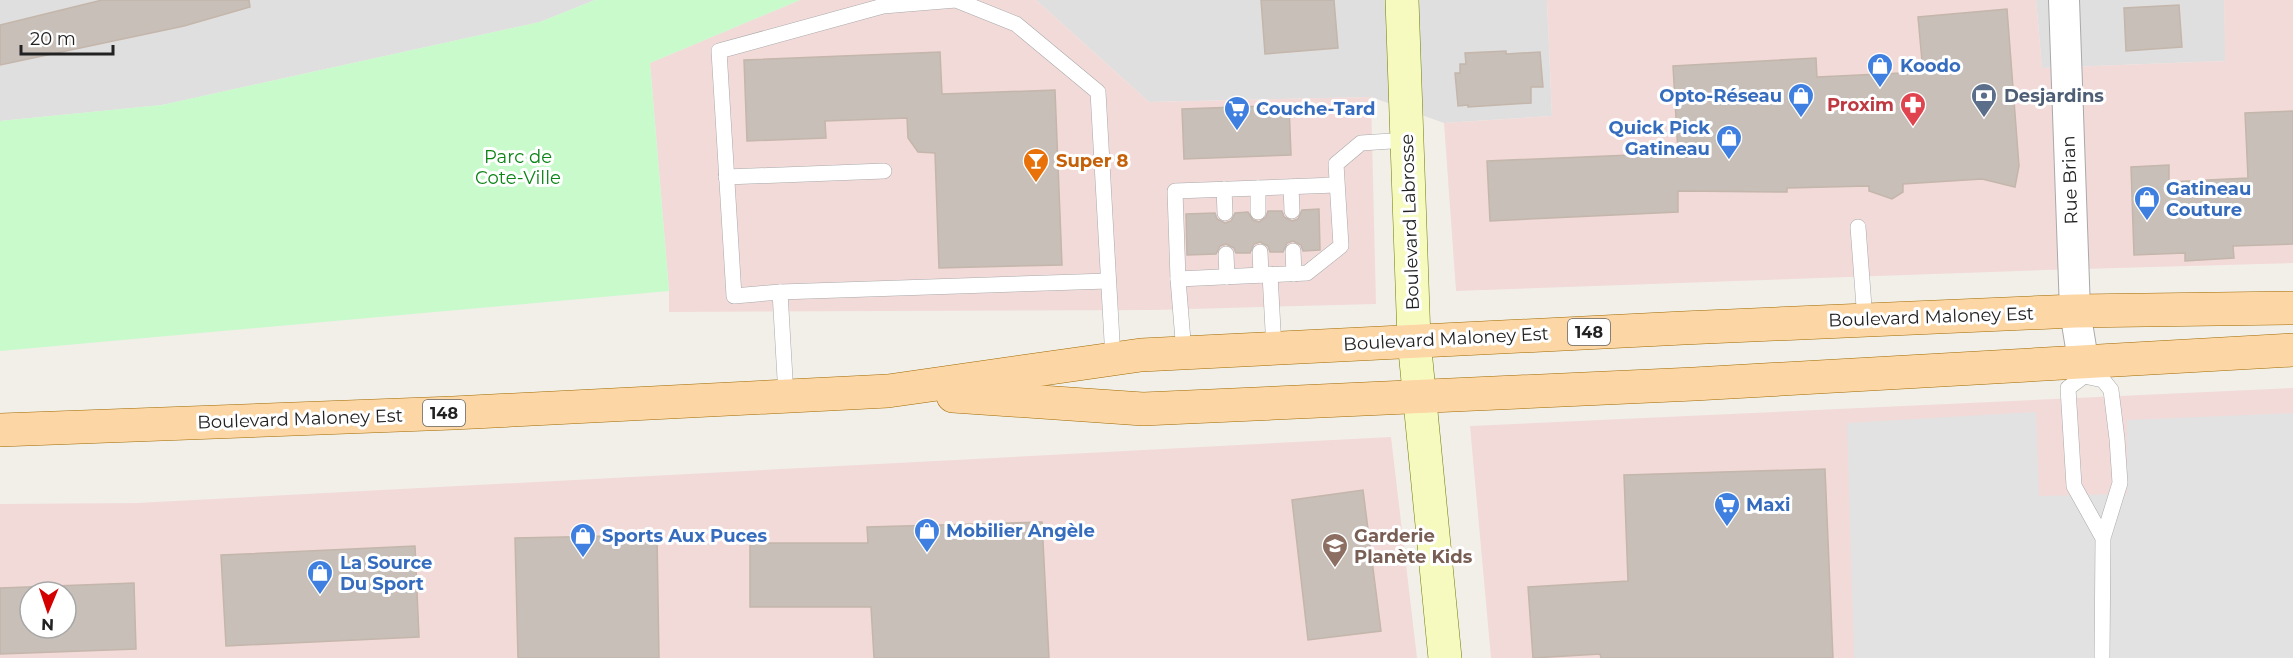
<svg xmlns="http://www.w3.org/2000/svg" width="2293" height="658" font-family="Montserrat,sans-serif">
  <rect width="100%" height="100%" fill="#f2efe9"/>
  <g fill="#e0dfdf">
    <polygon points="0,0 595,0 540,22 162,105 0,121"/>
    <polygon points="1036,0 1547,0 1552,116 1444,123 1371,97 1149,102"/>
    <polygon points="2036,0 2224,0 2226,61 2042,68"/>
  </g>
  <g fill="#f2dad9" fill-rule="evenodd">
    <polygon points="800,0 1036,0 1149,102 1371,97 1376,304 1153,310 669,312 669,291 650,63"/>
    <polygon points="1547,0 2036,0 2042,68 2225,61 2224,0 2293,0 2293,263 2046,270 1456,291 1444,123 1552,116"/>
    <polygon points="2293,388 2293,658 1491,658 1470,426"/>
    <path d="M1391,437L1417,658H0V504L137,503ZM30,592H66V628H30Z"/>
  </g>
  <polygon fill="#c8facc" points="595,0 800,0 650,63 669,291 0,351 0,121 162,105 540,22"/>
  <polygon fill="#e2e2e2" points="2036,412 2039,496 2127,494 2127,420 2293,413 2293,658 1854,658 1847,423"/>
  <g fill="#c7bfb8" stroke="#c4b6ab" stroke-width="1.5" fill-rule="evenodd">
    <polygon points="102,0 249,0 250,7 184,26 0,65 0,25"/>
    <polygon points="1261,0 1334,0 1338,48 1265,54"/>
    <polygon points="2179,5 2182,47 2126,51 2124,8"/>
    <polygon points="2007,9 2019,166 2015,187 1982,179 1903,184 1903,192 1892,199 1869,191 1869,186 1787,188 1787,192 1678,191 1678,212 1490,221 1487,161 1678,153 1673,66 1816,58 1817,77 1923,72 1918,17"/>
    <polygon points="1506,51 1506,54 1540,52 1543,87 1531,87 1531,103 1468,107 1468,105 1458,106 1455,73 1460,73 1460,64 1466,64 1465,53"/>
    <polygon points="940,52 942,94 1055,90 1062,265 939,268 935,153 918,152 908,138 907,118 825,121 826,138 747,141 744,60"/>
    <polygon points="1289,105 1291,155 1184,159 1182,109"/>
    <polygon points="2293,111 2293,244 2233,246 2234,258 2185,261 2185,253 2134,255 2131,167 2169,165 2169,182 2248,178 2245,113"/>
    <polygon points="1319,209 1320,250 1303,251 1301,245 1293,241 1287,243 1283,252 1270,252 1268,246 1260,242 1254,244 1250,253 1236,253 1234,248 1226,244 1220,246 1216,254 1187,255 1186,214 1215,213 1217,219 1225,223 1231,221 1235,213 1248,212 1253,220 1259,222 1266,217 1268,211 1282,211 1284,217 1292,221 1298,219 1302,210"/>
    <polygon points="1825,469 1833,658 1601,658 1600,654 1533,658 1528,587 1628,581 1624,475"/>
    <polygon points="1363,490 1381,631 1308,640 1292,500"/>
    <polygon points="1042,522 1049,658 874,658 871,607 750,607 750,543 868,543 867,527"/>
    <polygon points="657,535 659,658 518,658 515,538"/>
    <polygon points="415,546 419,637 226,646 221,555"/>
    <path d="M134,583L136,649L0,654V588ZM30,592H66V628H30Z"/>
  </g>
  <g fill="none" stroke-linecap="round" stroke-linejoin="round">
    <defs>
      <g id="lane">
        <polyline points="726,177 884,171"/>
        <polyline points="1336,185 1175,191 1178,279 1307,273 1341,246 1336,164 1361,143 1407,140"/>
        <polyline points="1291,187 1292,211"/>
        <polyline points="1258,188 1258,212"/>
        <polyline points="1224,189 1225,213"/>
        <polyline points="1858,227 1865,320"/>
        <polyline points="1293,251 1294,274"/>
        <polyline points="1260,252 1261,275"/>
        <polyline points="1226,254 1227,277"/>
        <polyline points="1270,274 1274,349"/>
        <polyline points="1178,279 1184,353"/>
        <polyline points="780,292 1108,281"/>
        <polyline points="786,396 780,292 734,296 719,51 883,6 956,0 1016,24 1098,92 1113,359"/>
        <polyline points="2102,658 2103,538 2120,483 2117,439 2111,390 2103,380 2084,376 2068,388 2074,486 2103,538"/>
      </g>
      <polyline id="street" points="2064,0 2075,311 2083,360"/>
      <polyline id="secondary" points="1402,0 1414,340 1445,658"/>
      <g id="primary">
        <polyline points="953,396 1143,409 1694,384 2293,350"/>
        <polyline points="0,430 453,413 888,391 1141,355 1683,328 2075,311 2293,308"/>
      </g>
    </defs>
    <use href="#lane" stroke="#a9a9a9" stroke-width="16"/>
    <use href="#street" stroke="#a9a9a9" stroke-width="32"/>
    <use href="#secondary" stroke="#707d05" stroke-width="34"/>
    <use href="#primary" stroke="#a06b00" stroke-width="34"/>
    <use href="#lane" stroke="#fff" stroke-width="15"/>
    <use href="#street" stroke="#fff" stroke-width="30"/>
    <use href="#secondary" stroke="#f7fabf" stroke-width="33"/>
    <use href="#primary" stroke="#fcd6a4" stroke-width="33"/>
  </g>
  <defs>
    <symbol id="shop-pin" viewBox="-11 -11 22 30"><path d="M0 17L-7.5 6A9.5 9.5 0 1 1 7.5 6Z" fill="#3f7fe0" stroke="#fff"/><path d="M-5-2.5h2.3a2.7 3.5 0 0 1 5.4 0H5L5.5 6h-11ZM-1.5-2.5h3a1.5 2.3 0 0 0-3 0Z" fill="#fff"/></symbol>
    <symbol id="bank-pin" viewBox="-11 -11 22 30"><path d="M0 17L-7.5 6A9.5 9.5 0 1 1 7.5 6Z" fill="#5c6f8a" stroke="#fff"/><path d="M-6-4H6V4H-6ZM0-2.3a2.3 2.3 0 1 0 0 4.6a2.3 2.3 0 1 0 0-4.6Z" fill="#fff"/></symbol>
    <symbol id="pharmacy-pin" viewBox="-11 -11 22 30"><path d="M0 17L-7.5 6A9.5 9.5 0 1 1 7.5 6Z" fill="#e0444e" stroke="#fff"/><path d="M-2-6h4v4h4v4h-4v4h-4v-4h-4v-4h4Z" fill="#fff"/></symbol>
    <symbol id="supermarket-pin" viewBox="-11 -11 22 30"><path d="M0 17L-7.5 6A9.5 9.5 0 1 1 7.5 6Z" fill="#3f7fe0" stroke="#fff"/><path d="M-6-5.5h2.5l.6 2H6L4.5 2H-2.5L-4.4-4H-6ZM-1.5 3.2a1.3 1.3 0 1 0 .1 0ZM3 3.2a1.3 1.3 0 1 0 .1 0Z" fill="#fff"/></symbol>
    <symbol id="bar-pin" viewBox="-11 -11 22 30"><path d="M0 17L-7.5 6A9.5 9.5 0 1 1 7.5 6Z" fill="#e8710a" stroke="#fff"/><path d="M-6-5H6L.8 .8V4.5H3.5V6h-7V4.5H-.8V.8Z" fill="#fff"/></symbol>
    <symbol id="school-pin" viewBox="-11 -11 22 30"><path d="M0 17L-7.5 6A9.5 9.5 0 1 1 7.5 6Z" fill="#8d6e63" stroke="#fff"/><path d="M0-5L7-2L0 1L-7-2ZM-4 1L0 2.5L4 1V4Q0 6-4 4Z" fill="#fff"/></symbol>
  </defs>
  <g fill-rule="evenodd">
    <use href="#shop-pin" x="1865" y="51" width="30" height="40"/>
    <use href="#shop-pin" x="1786" y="81" width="30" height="40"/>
    <use href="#bank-pin" x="1969" y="81" width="30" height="40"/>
    <use href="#pharmacy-pin" x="1898" y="90" width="30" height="40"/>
    <use href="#supermarket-pin" x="1222" y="94" width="30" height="40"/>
    <use href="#shop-pin" x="1714" y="123" width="30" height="40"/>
    <use href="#bar-pin" x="1021" y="146" width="30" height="40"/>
    <use href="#shop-pin" x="2132" y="184" width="30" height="40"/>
    <use href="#supermarket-pin" x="1712" y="490" width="30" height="40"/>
    <use href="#shop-pin" x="912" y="516" width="30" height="40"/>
    <use href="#shop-pin" x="568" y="521" width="30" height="40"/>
    <use href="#school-pin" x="1320" y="531" width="30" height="40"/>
    <use href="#shop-pin" x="305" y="558" width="30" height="40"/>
  </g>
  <g text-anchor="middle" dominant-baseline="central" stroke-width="6" stroke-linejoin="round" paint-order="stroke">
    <g fill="#fff" stroke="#646464" stroke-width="1.5">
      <rect x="1568" y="319" width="42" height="26" rx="4.5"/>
      <rect x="423" y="400" width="42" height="26" rx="4.5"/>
    </g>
    <g font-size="16" font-weight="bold" fill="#222">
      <text x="1589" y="332">148</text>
      <text x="444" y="413">148</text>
    </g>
    <g font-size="18" font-weight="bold" fill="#366cbe" stroke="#fff" text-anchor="start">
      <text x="1900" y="66">Koodo</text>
      <text x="1782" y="96" text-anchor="end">Opto-Réseau</text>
      <text x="1256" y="109">Couche-Tard</text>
      <text x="1710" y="128" text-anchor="end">Quick Pick<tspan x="1710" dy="21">Gatineau</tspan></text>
      <text x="2166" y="189">Gatineau<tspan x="2166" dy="21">Couture</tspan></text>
      <text x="1746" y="505">Maxi</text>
      <text x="946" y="531">Mobilier Angèle</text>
      <text x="602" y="536">Sports Aux Puces</text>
      <text x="340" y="563">La Source<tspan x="340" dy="21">Du Sport</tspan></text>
    </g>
    <g font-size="18" font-weight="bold" fill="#4e5e75" stroke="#fff" text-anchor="start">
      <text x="2004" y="96">Desjardins</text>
    </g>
    <g font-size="18" font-weight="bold" fill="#be3a42" stroke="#fff" text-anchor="end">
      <text x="1894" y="105">Proxim</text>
    </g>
    <g font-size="18" fill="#0c8416" stroke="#fff">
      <text x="518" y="157">Parc de<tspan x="518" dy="21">Cote-Ville</tspan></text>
    </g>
    <g font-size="18" font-weight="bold" fill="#c56008" stroke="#fff" text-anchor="start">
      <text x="1056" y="161">Super 8</text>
    </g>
    <g font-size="18" fill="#222" stroke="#fff">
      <text transform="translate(2070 180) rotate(-92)">Rue Brian</text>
      <text transform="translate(1410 222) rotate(-92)">Boulevard Labrosse</text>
      <text transform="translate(1931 317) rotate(-2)">Boulevard Maloney Est</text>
      <text transform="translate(1446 339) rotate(-3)">Boulevard Maloney Est</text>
      <text transform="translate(300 419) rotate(-2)">Boulevard Maloney Est</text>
    </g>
    <g font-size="18" font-weight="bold" fill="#785e54" stroke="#fff" text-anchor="start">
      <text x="1354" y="536">Garderie<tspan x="1354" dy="21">Planète Kids</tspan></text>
    </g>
  </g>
  <g transform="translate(48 610) rotate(182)"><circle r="28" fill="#ffffff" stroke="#a7a7a7" stroke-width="1.5"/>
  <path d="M0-4.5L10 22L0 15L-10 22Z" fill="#d40000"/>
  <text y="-9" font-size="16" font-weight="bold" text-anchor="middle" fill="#222222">N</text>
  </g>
  <path d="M21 45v9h92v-9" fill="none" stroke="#222222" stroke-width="3"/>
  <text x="30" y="45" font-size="18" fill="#222222" stroke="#ffffff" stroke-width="4.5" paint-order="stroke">20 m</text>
</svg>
